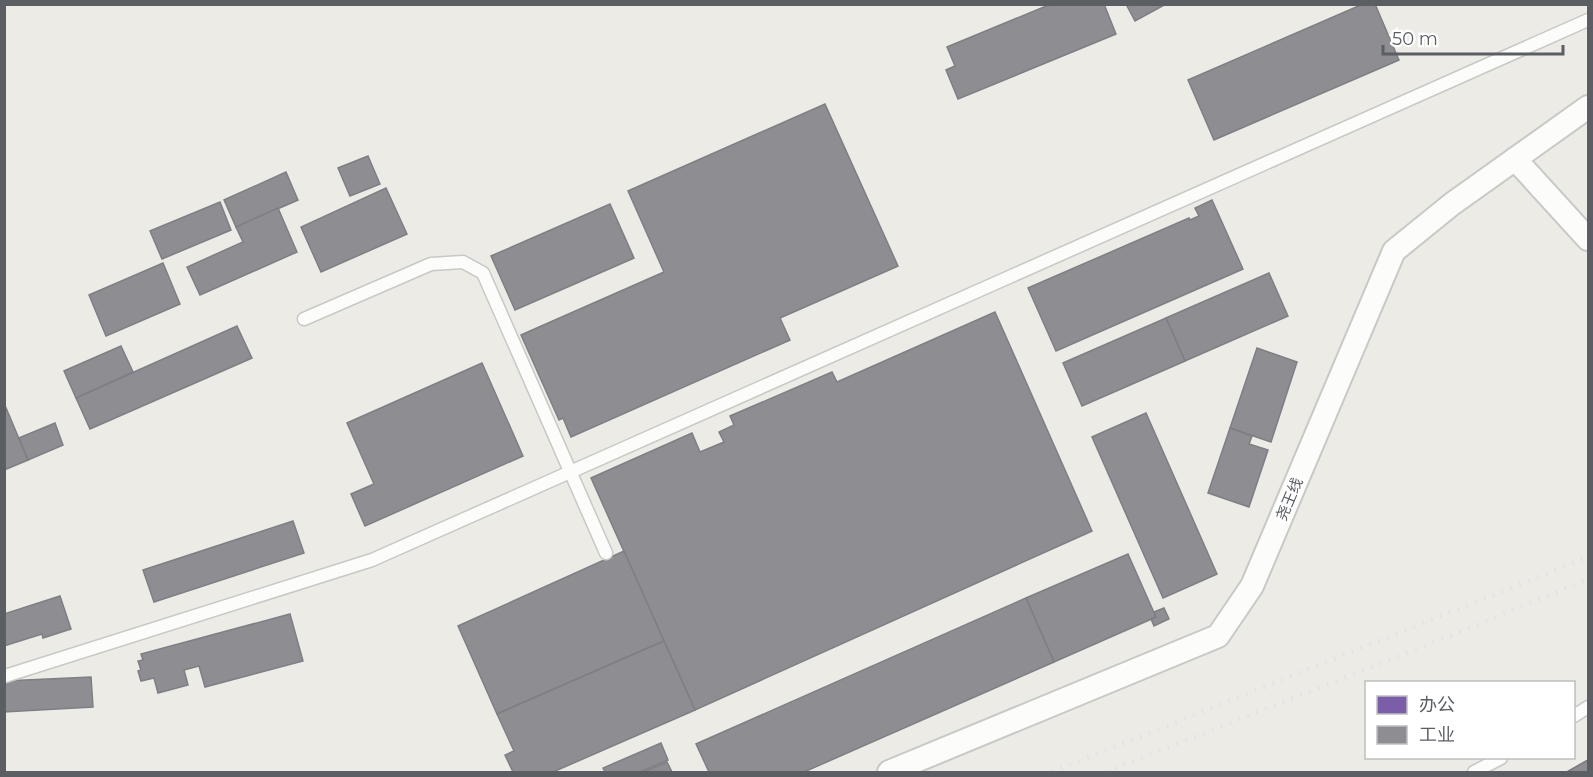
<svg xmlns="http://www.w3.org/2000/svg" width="1593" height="777" font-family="Montserrat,'Noto Sans SC',sans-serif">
  <rect width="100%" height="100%" fill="#ecebe6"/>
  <polygon fill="#7b5ea7" stroke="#715e93" stroke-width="1.5" points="1588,760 1588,772 1567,772"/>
  <g fill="#8d8d92" stroke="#7e7f84" stroke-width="1.5">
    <polygon points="1051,4 1104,4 1116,34 958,99 946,70 955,66 947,47"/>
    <polygon points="1126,4 1166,4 1135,21"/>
    <polygon points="1363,4 1375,4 1399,60 1214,140 1188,80"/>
    <polygon points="825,104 898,266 780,318 790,340 571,437 563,418 559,420 521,335 664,272 628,191"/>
    <polygon points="368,156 380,184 350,196 338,168"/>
    <polygon points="286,172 298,200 236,227 224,200"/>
    <polygon points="386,188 407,234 321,272 301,227"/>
    <polygon points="1212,200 1243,269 1056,351 1028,288 1189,218 1190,220 1199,216 1195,208"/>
    <polygon points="220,202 231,230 162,259 150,231"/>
    <polygon points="610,204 634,258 515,310 491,256"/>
    <polygon points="278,208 297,252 200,295 187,267 243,242 236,227"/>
    <polygon points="163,263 180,304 106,336 89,295"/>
    <polygon points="1269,273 1288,316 1185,361 1166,318"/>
    <polygon points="995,312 1092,531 695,710 591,478 692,433 700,452 724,442 719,432 734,425 730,416 832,372 837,382"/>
    <polygon points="1166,318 1185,361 1082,406 1063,363"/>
    <polygon points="237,326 252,358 90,429 76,398"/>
    <polygon points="121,346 133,372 76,398 64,371"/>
    <polygon points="1257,348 1297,362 1271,442 1230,428"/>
    <polygon points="482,363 523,456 365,526 351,494 374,484 347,423"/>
    <polygon points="4,403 28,460 4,470"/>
    <polygon points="1146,413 1217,574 1163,598 1092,437"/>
    <polygon points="55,423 63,445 28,460 19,438"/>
    <polygon points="1230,428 1252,436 1249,444 1268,450 1249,507 1208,493"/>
    <polygon points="293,521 304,553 154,602 143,570"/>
    <polygon points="624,551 664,641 497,714 458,626"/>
    <polygon points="1128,554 1156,617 1054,662 1026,598"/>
    <polygon points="60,596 71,629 43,638 42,634 4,646 4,614"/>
    <polygon points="1026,598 1054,662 804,772 709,772 696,744"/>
    <polygon points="1164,608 1169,619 1154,626 1151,619 1156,617 1154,612"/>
    <polygon points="290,614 303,661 205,687 199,666 184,670 188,685 158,693 154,678 141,681 138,671 141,670 138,661 143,660 141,654"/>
    <polygon points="664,641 695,710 553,772 513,772 505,755 514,751 497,714"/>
    <polygon points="91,677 93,707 4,712 4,681"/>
    <polygon points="661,743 668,760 640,772 605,772 603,768"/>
    <polygon points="1588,760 1588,772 1567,772"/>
    <polygon points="667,762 672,772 643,772"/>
  </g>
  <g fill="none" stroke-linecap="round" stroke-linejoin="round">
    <defs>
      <g id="service">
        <polyline points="304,319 431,264 463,262 483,273 606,553"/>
        <polyline points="5,676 372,560 1588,20"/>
        <polyline points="1574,716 1588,707"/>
        <polyline points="1474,772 1501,758"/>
      </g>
      <g id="minor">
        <polyline points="1515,159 1588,239"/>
        <polyline points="889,772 1218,636 1252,586 1394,251 1452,204 1588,107"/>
      </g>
    </defs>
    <use href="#service" stroke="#c8c8c6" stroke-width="15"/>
    <use href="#minor" stroke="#c8c8c6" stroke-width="26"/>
    <use href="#service" stroke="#fcfcfb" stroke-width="12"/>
    <use href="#minor" stroke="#fcfcfb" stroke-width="22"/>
    <g stroke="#e3e2e2" stroke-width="4.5" stroke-dasharray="1.5 8" stroke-linecap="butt">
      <polyline points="1052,772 1588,557"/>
      <polyline points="1106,772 1475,626 1588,579"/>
    </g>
  </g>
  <g text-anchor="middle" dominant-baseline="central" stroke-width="6" stroke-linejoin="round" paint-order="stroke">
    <g font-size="15" fill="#5b5f64" stroke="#fff">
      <text transform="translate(1289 499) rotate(-67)">尧王线</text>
    </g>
  </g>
  <rect width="1593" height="777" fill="none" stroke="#5b5f64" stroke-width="12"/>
  <rect x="1365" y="681" width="210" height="78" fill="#ffffff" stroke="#bdbfc1" stroke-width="1.5"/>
  <rect x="1377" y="696" width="30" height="18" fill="#7b5ea7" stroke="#bdbfc1" stroke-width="1.5"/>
  <text x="1419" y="711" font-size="18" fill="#5b5f64">办公</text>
  <rect x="1377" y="726" width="30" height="18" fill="#8d8d92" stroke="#bdbfc1" stroke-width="1.5"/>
  <text x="1419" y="741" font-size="18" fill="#5b5f64">工业</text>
  <path d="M1383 45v9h180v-9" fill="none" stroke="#5b5f64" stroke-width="3"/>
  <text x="1392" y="45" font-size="18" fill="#5b5f64" stroke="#ffffff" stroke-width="4.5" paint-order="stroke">50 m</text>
</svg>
